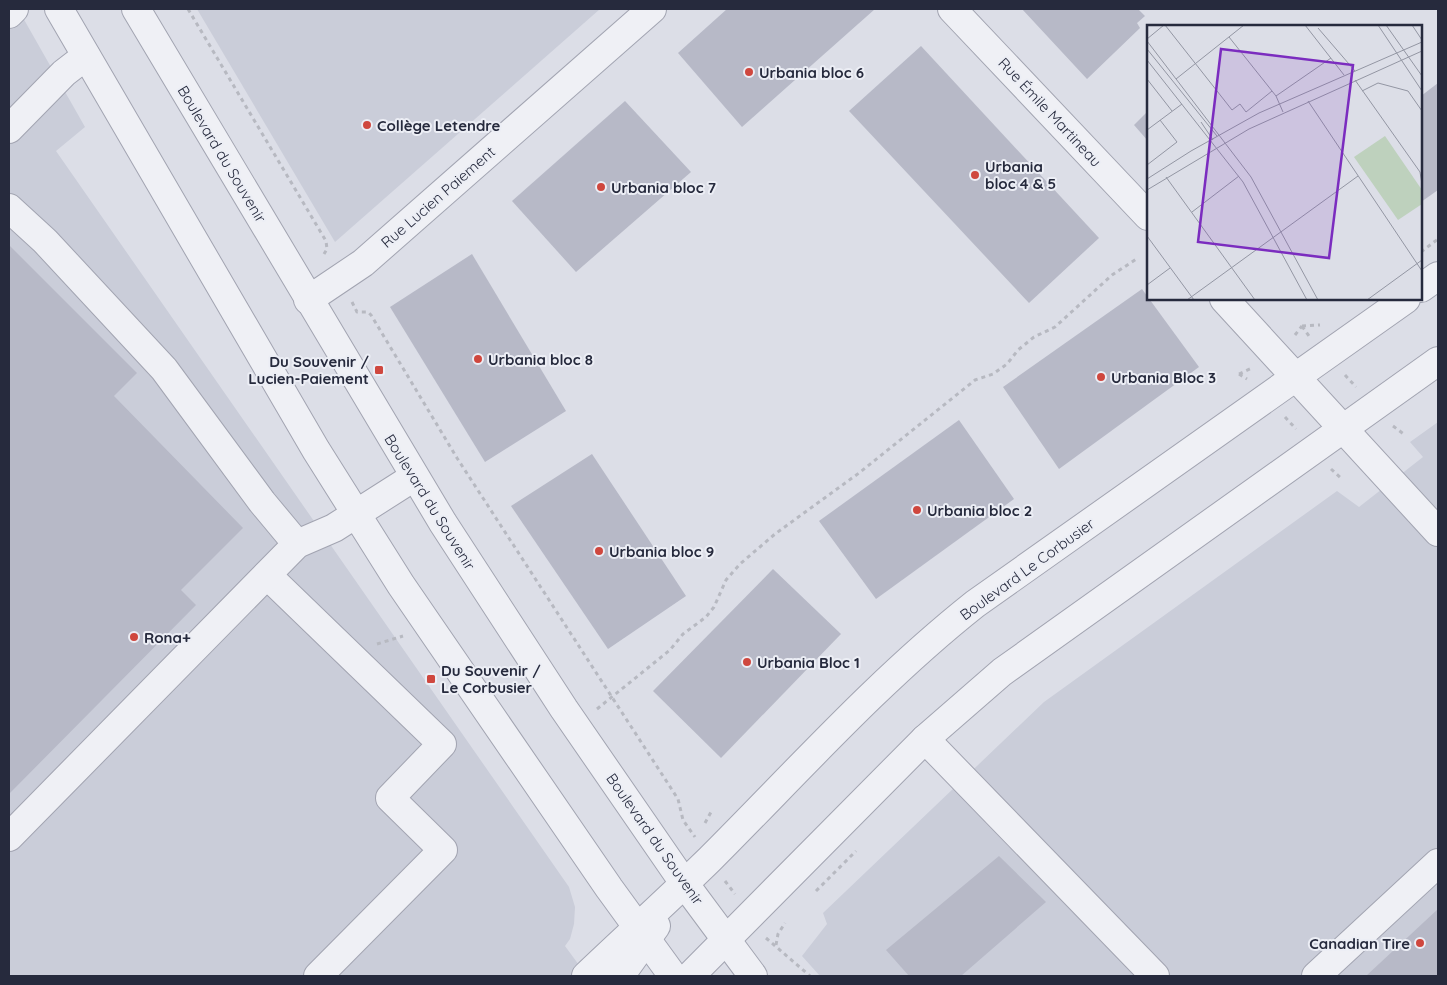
<svg xmlns="http://www.w3.org/2000/svg" width="1447" height="985" font-family="Quicksand,sans-serif">
  <rect width="100%" height="100%" fill="#dcdee7"/>
  <g fill="#cacdd9">
    <polygon points="9,9 18,9 85,127 56,151 569,887 575,907 574,924 570,939 565,946 587,976 9,976"/>
    <polygon points="197,9 600,9 335,242"/>
    <polygon points="1438,422 1438,976 820,976 802,956 827,924 823,913 1044,702 1337,491 1359,507 1423,457 1410,442"/>
  </g>
  <g fill="#b7b9c7">
    <polygon points="727,9 875,9 742,127 678,53"/>
    <polygon points="1022,9 1138,9 1145,16 1137,23 1140,28 1087,79"/>
    <polygon points="921,46 1099,238 1029,303 849,111"/>
    <polygon points="1438,83 1438,190 1421,202 1421,96"/>
    <polygon points="625,101 691,172 576,272 512,201"/>
    <polygon points="1148,111 1148,141 1134,125"/>
    <polygon points="9,245 137,373 114,396 243,528 181,590 196,605 9,794"/>
    <polygon points="472,254 566,411 485,462 390,307"/>
    <polygon points="1142,289 1199,367 1059,469 1003,387"/>
    <polygon points="959,420 1014,499 876,599 819,521"/>
    <polygon points="592,454 686,596 608,649 511,506"/>
    <polygon points="773,569 841,634 721,758 653,691"/>
    <polygon points="999,856 1046,902 961,976 909,976 886,950"/>
    <polygon points="1438,909 1438,976 1366,976"/>
  </g>
  <g fill="none" stroke-linecap="round" stroke-linejoin="round">
    <defs>
      <g id="minor">
        <polyline points="59,9 316,450 401,585 609,888 673,976"/>
        <polyline points="136,9 443,523 564,709 684,883 753,976"/>
        <polyline points="952,9 1148,216"/>
        <polyline points="9,14 14,9"/>
        <polyline points="9,129 64,73 86,56"/>
        <polyline points="9,208 45,241 164,369 262,502 297,544"/>
        <polyline points="1421,288 1438,276"/>
        <polyline points="1224,299 1438,532"/>
        <polyline points="308,300 363,263 652,9"/>
        <polyline points="267,575 442,744 390,798 443,850 318,976"/>
        <polyline points="925,739 1155,976"/>
        <polyline points="9,837 297,544 334,528 414,477"/>
        <path d="M586,976C627,937 669,899 710,859C797,772 878,681 975,604L1406,299"/>
        <polyline points="620,976 656,926"/>
        <polyline points="690,976 925,739 1002,672 1438,361"/>
        <polyline points="1316,976 1438,863"/>
      </g>
    </defs>
    <use href="#minor" stroke="#a2a4b1" stroke-width="30"/>
    <g stroke="#b7b9c1" stroke-width="3" stroke-dasharray="4 4" stroke-linecap="butt">
      <polyline points="188,9 326,241 327,249 324,254"/>
      <polyline points="1421,252 1438,239"/>
      <polyline points="352,302 357,312 368,312 371,315 457,458 678,799 683,820 695,837"/>
      <polyline points="1302,326 1309,336"/>
      <polyline points="1302,326 1320,325"/>
      <polyline points="1295,335 1302,326"/>
      <polyline points="1239,374 1247,379"/>
      <polyline points="1239,374 1252,368"/>
      <polyline points="1345,375 1356,387"/>
      <polyline points="1285,417 1296,429"/>
      <polyline points="1393,426 1405,435"/>
      <polyline points="1331,469 1342,479"/>
      <polyline points="377,644 403,636"/>
      <polyline points="597,709 670,650 683,634 706,617 714,607 726,580 740,564 775,534 859,473 975,380 993,374 1007,364 1018,350 1034,337 1055,327 1112,275 1138,258"/>
      <polyline points="705,823 711,812"/>
      <polyline points="725,881 735,894"/>
      <polyline points="816,891 856,851"/>
      <polyline points="766,938 810,976"/>
      <polyline points="776,945 778,934 785,923"/>
    </g>
    <use href="#minor" stroke="#eff0f5" stroke-width="28"/>
  </g>
  <g fill="#cf473e" stroke="#eceef5" stroke-width="2">
    <circle cx="749" cy="72" r="5"/>
    <circle cx="367" cy="125" r="5"/>
    <circle cx="975" cy="175" r="5"/>
    <circle cx="601" cy="187" r="5"/>
    <circle cx="478" cy="359" r="5"/>
    <rect x="374" y="365" width="10" height="10" rx="2.5"/>
    <circle cx="1101" cy="377" r="5"/>
    <circle cx="917" cy="510" r="5"/>
    <circle cx="599" cy="551" r="5"/>
    <circle cx="134" cy="637" r="5"/>
    <circle cx="747" cy="662" r="5"/>
    <rect x="426" y="674" width="10" height="10" rx="2.5"/>
    <circle cx="1420" cy="943" r="5"/>
  </g>
  <g text-anchor="middle" dominant-baseline="central" stroke-width="4" stroke-linejoin="round" paint-order="stroke">
    <g font-size="15" font-weight="bold" fill="#262a3d" stroke="#eceef5" text-anchor="start">
      <text x="759" y="72">Urbania bloc 6</text>
      <text x="377" y="125">Collège Letendre</text>
      <text x="985" y="166">Urbania<tspan x="985" dy="17">bloc 4 &amp; 5</tspan></text>
      <text x="611" y="187">Urbania bloc 7</text>
      <text x="488" y="359">Urbania bloc 8</text>
      <text x="369" y="361" text-anchor="end">Du Souvenir /<tspan x="369" dy="17">Lucien-Paiement</tspan></text>
      <text x="1111" y="377">Urbania Bloc 3</text>
      <text x="927" y="510">Urbania bloc 2</text>
      <text x="609" y="551">Urbania bloc 9</text>
      <text x="144" y="637">Rona+</text>
      <text x="757" y="662">Urbania Bloc 1</text>
      <text x="441" y="670">Du Souvenir /<tspan x="441" dy="17">Le Corbusier</tspan></text>
      <text x="1410" y="943" text-anchor="end">Canadian Tire</text>
    </g>
    <g font-size="15" fill="#262a3d" stroke="#eceef5">
      <text transform="translate(1050 112) rotate(47)">Rue Émile Martineau</text>
      <text transform="translate(222 154) rotate(59)">Boulevard du Souvenir</text>
      <text transform="translate(438 197) rotate(-41)">Rue Lucien Paiement</text>
      <text transform="translate(430 502) rotate(58)">Boulevard du Souvenir</text>
      <text transform="translate(1027 569) rotate(-36)">Boulevard Le Corbusier</text>
      <text transform="translate(655 839) rotate(55)">Boulevard du Souvenir</text>
    </g>
  </g>
  <g transform="translate(1147 25)">
    <rect width="275" height="275" fill="#dcdee7"/>
    <path d="M238,111L275,165V179L251,195L207,132Z" fill="#bed1bd"/>
    <path fill="none" stroke="#9396a3" stroke-width="1" d="M18,0L85,85L93,79L99,87L125,66M158,0L197,50M231,0L275,66M239,0L275,51M265,0L275,15M171,3L208,46M82,12L129,71L136,87M0,14L17,0M0,16L104,152L171,275M0,24L70,111M0,35L96,157L160,275M0,54L25,86M29,54L97,0M208,55L273,147L275,159M215,66L231,58L261,66L275,86M129,71L184,33M161,76L275,246M54,97L66,115M0,105L35,79M0,140L30,117L13,95M19,152L108,275M0,154L44,126L112,88L275,17M0,165L102,104L275,26M45,187L92,151M0,211L47,275M0,260L23,243M40,275L211,151M220,275L275,235"/>
    <path fill="#7b2cbf" fill-opacity="0.15" stroke="#7b2cbf" stroke-width="2.5" d="M74,24L206,40L182,233L51,217Z"/>
    <rect width="275" height="275" fill="none" stroke="#262a3d" stroke-width="2.5"/>
  </g>
  <rect width="1447" height="985" fill="none" stroke="#262a3d" stroke-width="20"/>
</svg>
